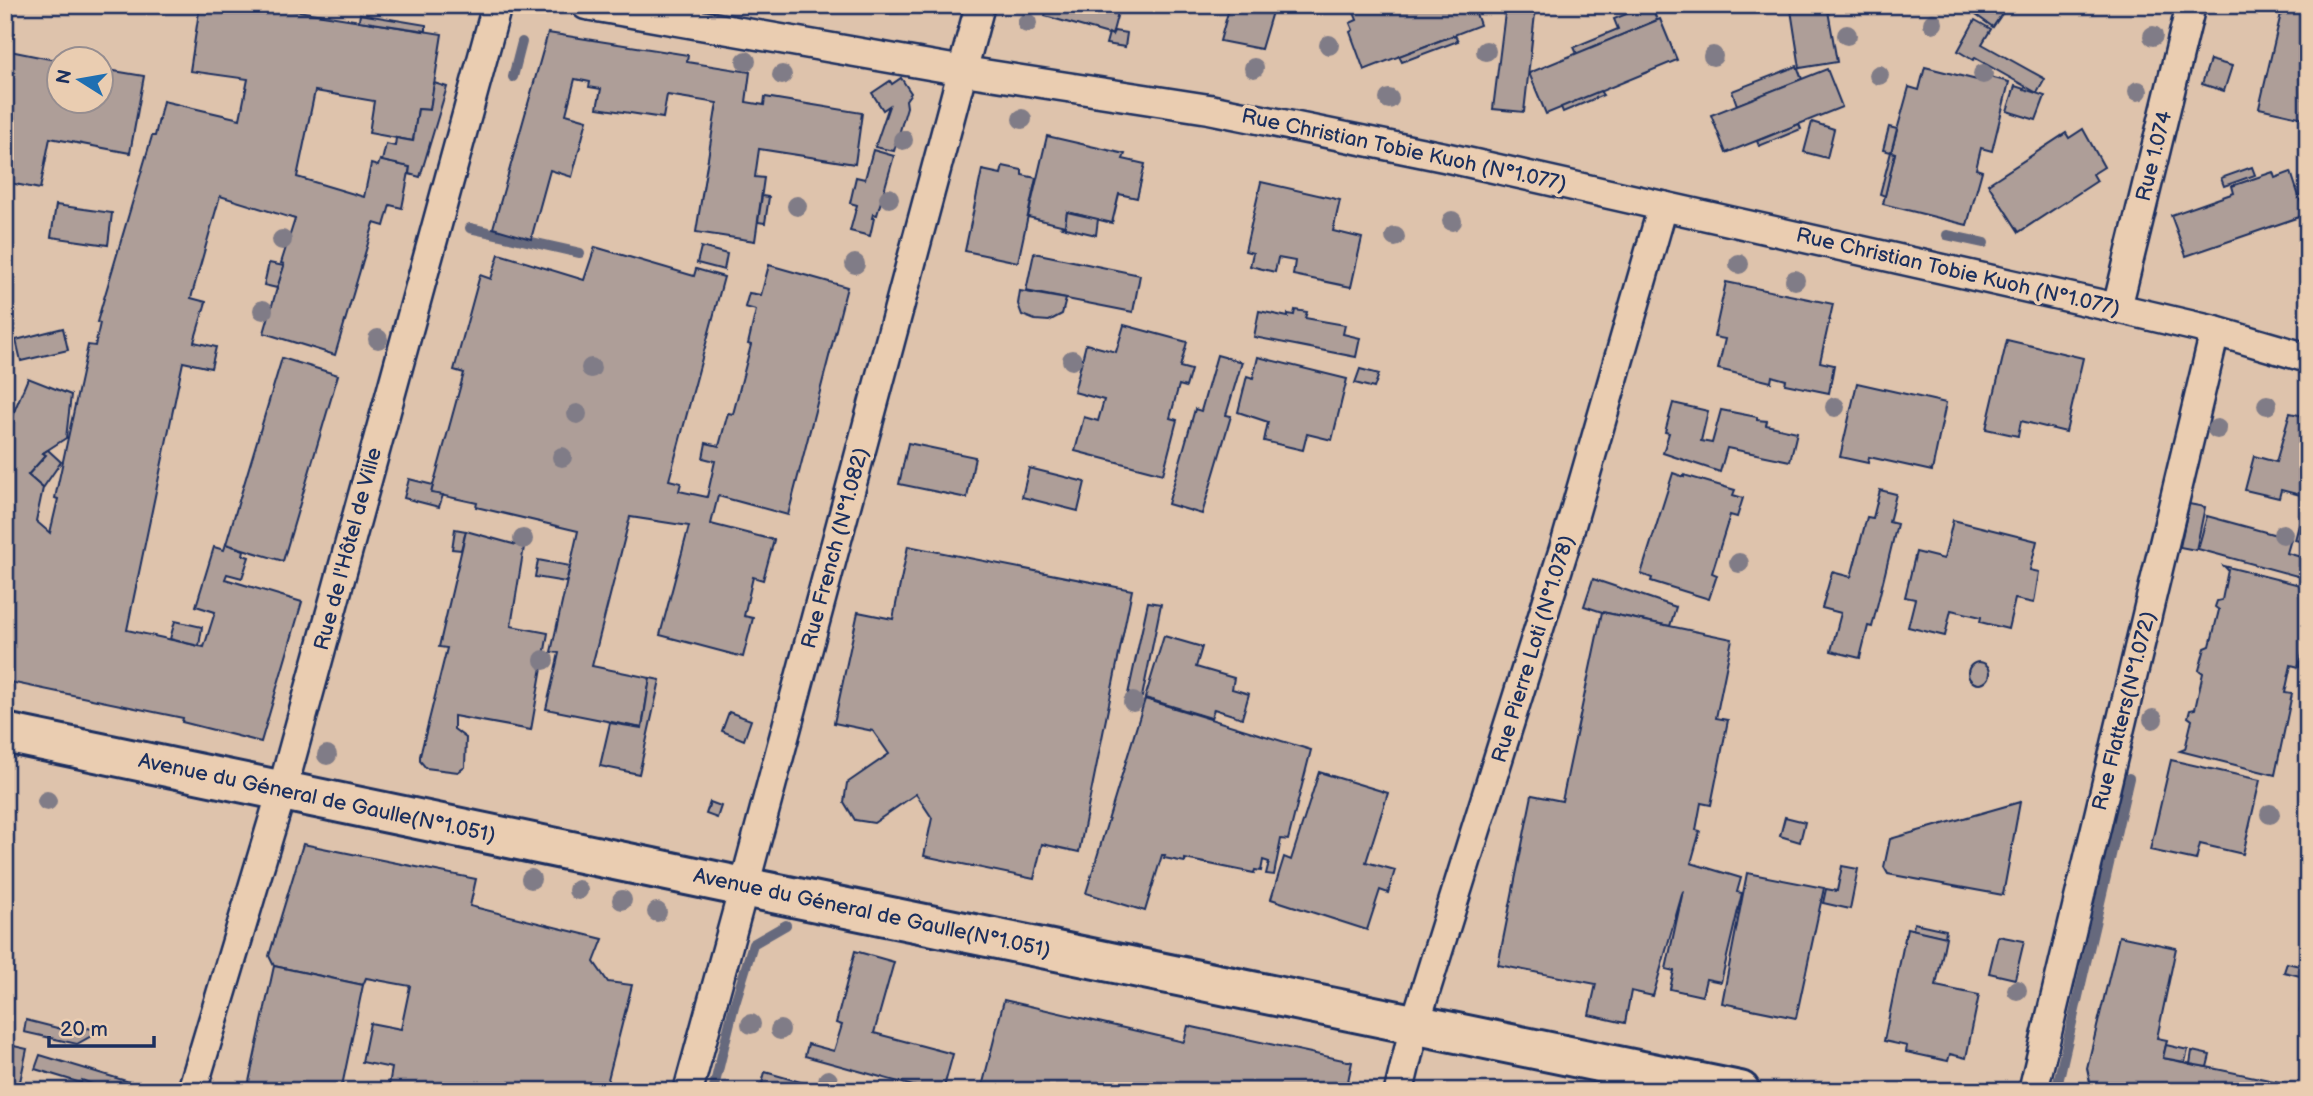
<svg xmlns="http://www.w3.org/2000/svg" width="2313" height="1096" font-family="'Balsamiq Sans',sans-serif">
  <rect width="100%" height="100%" fill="#dec3ac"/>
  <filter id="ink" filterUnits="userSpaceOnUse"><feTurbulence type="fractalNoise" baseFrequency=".0143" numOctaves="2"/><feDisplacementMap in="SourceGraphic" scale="14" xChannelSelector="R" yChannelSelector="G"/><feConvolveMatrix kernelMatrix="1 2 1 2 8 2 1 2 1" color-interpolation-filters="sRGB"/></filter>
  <g filter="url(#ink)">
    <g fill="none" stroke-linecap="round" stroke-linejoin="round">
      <g stroke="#66697d" stroke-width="10">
        <polyline points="513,77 522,42"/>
        <polyline points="470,228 580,253"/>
        <polyline points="1947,235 1984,243"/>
        <polyline points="713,1091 734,1006 753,944 786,925"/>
        <polyline points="2056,1091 2129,778"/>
      </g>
    </g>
    <g fill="#ae9e98" stroke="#1b2f5e" stroke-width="2">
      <polygon points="200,5 260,5 442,34 430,110 418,109 413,141 369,133 374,101 315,91 297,177 364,197 371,164 378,166 380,160 410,167 402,208 390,205 384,226 374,223 335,355 264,333 284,264 281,263 295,219 220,196 191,298 206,302 194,342 216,347 211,368 183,362 127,630 204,647 215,612 196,606 214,547 224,550 226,544 244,550 243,555 249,557 242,578 227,574 225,579 302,602 261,742 182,722 183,718 5,681 5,582 9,583 5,580 5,432 12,425 13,422 10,421 28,378 71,395 66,438 43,453 46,455 28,475 43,488 36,521 50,533 58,499 55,498 88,345 95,346 100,323 97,322 152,136 155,136 163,101 240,119 248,79 190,71"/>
      <polygon points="846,5 915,5 899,13 889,13"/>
      <polygon points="1048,5 1120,5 1112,35 1045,16"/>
      <polygon points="1230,5 1274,5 1261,49 1220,41"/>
      <polygon points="1351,5 1375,5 1378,11 1393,5 1473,5 1480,25 1364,70 1350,32 1353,30 1350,23 1357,20"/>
      <polygon points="1506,5 1536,5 1524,112 1493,109"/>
      <polygon points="1648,5 1651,5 1657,20 1577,54 1574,47 1618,29 1614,19"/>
      <polygon points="1729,5 1827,5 1837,62 1800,68 1791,10 1730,11"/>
      <polygon points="1984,5 2008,5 1993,27 1976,15"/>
      <polygon points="2283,5 2308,5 2308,119 2259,108"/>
      <polygon points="360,14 426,25 426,31 359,21"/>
      <polygon points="1660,19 1677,60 1546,114 1529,73"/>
      <polygon points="1975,20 1991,29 1982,44 2045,79 2037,93 1975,58 1973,60 1958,51"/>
      <polygon points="1114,31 1127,33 1125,47 1106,44 1109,33 1112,35"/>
      <polygon points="548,33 688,55 687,62 750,72 746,102 764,105 765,97 862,113 855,164 759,149 755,177 764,178 755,241 696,232 717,103 667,95 663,118 597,108 601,89 589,87 590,82 575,79 566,114 587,120 572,177 550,170 531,239 493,228"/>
      <polygon points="1455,35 1458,41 1402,62 1399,56"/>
      <polygon points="5,50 60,61 60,102 102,102 102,69 144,76 130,153 50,138 40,189 5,182"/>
      <polygon points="2210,60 2232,66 2224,91 2202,84"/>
      <polygon points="1797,66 1802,79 1737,105 1732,91"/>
      <polygon points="1925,67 1977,80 1979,74 2009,82 1992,151 1981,148 1976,169 1982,171 1967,225 1883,204 1895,153 1891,152 1909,87 1919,90"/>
      <polygon points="1827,69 1842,107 1726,153 1711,115"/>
      <polygon points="901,78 911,93 906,100 907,107 894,151 875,147 889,106 883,110 872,93 890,81 892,84"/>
      <polygon points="434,83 447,87 420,177 409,174 410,167 382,161 386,144 395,146 396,138 413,141 418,109 430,110"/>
      <polygon points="2015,86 2045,96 2036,120 2007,111"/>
      <polygon points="1600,91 1603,95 1563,112 1561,107"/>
      <polygon points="1812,122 1834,129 1827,158 1804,152"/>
      <polygon points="1799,124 1801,129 1759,146 1757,141"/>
      <polygon points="1889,127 1897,129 1891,152 1883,150"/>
      <polygon points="2083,129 2104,167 2093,174 2097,181 2019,232 1988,184 2066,133 2069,138"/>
      <polygon points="1047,136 1125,154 1123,159 1145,164 1137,198 1119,194 1112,223 1067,212 1065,226 1028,217"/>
      <polygon points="873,150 894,156 877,215 873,214 872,218 874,218 870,236 850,231 857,205 850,203 856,177 865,179"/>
      <polygon points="1891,152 1895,153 1885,196 1880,194"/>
      <polygon points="1003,166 1022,170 1022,175 1036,178 1018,262 965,251 982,170 1001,174"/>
      <polygon points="2252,167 2255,175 2224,186 2221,178"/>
      <polygon points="2273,172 2275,178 2291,172 2305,215 2186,256 2171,215 2234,193 2232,186"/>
      <polygon points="1261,182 1340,200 1333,231 1362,238 1351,287 1293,275 1295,261 1278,258 1275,272 1250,266 1253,253 1245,251"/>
      <polygon points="762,196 769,197 765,223 758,222"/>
      <polygon points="56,205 112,213 108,245 51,237"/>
      <polygon points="1067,212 1098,219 1096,235 1062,227 1065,226"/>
      <polygon points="595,247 694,276 696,269 724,277 669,480 681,483 679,491 707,497 715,461 703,458 706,443 719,446 728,413 733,414 751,345 748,344 756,310 745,307 749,293 761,295 769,265 847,287 788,515 718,496 711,524 774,540 763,580 753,577 744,616 753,618 743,657 660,635 689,526 630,517 592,666 650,678 642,728 546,709 559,653 551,652 578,531 476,507 477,503 431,493 464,373 454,370 480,275 491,279 499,254 584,280"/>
      <polygon points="701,247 727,254 724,270 697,263"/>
      <polygon points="1034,253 1140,275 1133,312 1026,291"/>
      <polygon points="269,263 284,266 277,288 264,285"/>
      <polygon points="1726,282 1833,304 1820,362 1834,365 1829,393 1785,384 1786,380 1775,377 1772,376 1771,382 1718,369 1725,339 1714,337"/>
      <polygon points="1020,291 1066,299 1062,314 1049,321 1035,320 1022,315 1018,304"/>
      <polygon points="1295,310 1307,312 1305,318 1345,325 1343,334 1360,338 1356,357 1254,337 1259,311 1288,317 1288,314 1294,315"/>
      <polygon points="1124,325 1187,342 1180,367 1191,370 1186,387 1179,385 1170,418 1177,420 1163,474 1075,451 1084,417 1098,421 1104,400 1074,392 1086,344 1116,352"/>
      <polygon points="63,328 68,350 21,361 16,340"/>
      <polygon points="2007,340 2083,358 2066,432 2021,421 2018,436 1986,429"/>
      <polygon points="1217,355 1242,362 1226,415 1231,416 1202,514 1168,504 1195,409 1201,411"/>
      <polygon points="1258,357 1347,379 1332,440 1307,434 1303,450 1264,441 1268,422 1238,412 1247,376 1253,378"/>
      <polygon points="282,358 338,375 283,561 226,544"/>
      <polygon points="1360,369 1379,374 1374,388 1355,383"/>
      <polygon points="1857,383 1946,403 1932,471 1869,457 1868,463 1840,457"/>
      <polygon points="1673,403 1708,411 1701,441 1712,443 1721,410 1757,417 1757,420 1767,421 1766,425 1797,432 1790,461 1727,448 1720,472 1663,453 1669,433 1665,432"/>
      <polygon points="2290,413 2308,417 2308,497 2281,490 2279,498 2245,490 2254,456 2276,462"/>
      <polygon points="908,443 975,457 967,498 899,484"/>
      <polygon points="48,450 61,462 43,488 28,475 46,455 43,453"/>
      <polygon points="1029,468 1085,482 1078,511 1022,497"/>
      <polygon points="1673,473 1684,477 1684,475 1735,490 1733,495 1743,498 1737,517 1730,515 1712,573 1717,575 1709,599 1651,581 1652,578 1641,574"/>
      <polygon points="409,479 433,485 431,493 443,495 439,507 404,498"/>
      <polygon points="1880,490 1896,494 1889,522 1897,524 1872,627 1868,626 1860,658 1831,651 1841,613 1822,608 1832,572 1851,577 1867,517 1873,518"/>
      <polygon points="2189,504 2205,507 2196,550 2180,547"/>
      <polygon points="2304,506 2308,507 2308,543 2295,540"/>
      <polygon points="2207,516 2291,539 2287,553 2308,559 2308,579 2198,549"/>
      <polygon points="1953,520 2037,541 2030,570 2039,572 2034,603 2015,599 2008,629 1980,622 1981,617 1951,610 1945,636 1908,627 1915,599 1905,597 1916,552 1944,559"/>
      <polygon points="455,529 466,531 461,550 452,549"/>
      <polygon points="466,531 524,547 511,626 548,633 531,730 454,716 454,729 466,738 465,767 458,772 426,768 420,761 420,756 447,648 439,647"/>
      <polygon points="908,546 1132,590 1079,852 1042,844 1034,879 924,856 932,818 916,794 874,823 855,820 844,802 847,783 889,754 873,731 834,723 858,612 893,619"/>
      <polygon points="538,560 570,566 566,582 535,577"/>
      <polygon points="2224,566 2308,587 2308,631 2299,667 2291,665 2285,693 2292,694 2275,775 2180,751 2185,749 2192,720 2188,717 2190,710 2195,709 2203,673 2199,670 2205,648 2210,646 2219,610 2215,607 2217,601 2222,600 2228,570"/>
      <polygon points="1593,579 1676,607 1670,626 1602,612 1584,606"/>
      <polygon points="1148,602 1161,604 1142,697 1128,694"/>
      <polygon points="1602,612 1732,639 1716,718 1728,720 1711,805 1701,803 1696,830 1700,831 1691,863 1741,878 1737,892 1742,893 1721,982 1706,979 1702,996 1670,989 1674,971 1666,969 1683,891 1653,996 1631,991 1625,1023 1589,1015 1596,984 1498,965 1532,795 1562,801"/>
      <polygon points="175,621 202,627 199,646 170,639"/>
      <polygon points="1164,636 1202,647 1196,667 1234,678 1232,689 1249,694 1242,718 1214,709 1211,718 1145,698"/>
      <circle cx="1979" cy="673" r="11"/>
      <polygon points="650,678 660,680 639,774 600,766 610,723 642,728"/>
      <polygon points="1145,699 1311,750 1288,840 1281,839 1274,875 1266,874 1269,862 1263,860 1261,871 1255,870 1254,873 1185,859 1185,862 1164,858 1165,855 1162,855 1145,911 1086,893"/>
      <polygon points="729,712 751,720 744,740 722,731"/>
      <polygon points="2171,760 2260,780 2243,854 2200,844 2196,860 2150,850"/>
      <polygon points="1319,772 1388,793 1366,862 1395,870 1388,893 1380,890 1367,930 1271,899 1284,857 1291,860"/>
      <polygon points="710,802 721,806 717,818 706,814"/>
      <polygon points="2020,802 2003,895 1888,874 1884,867 1890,839"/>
      <polygon points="1785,817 1805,822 1800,842 1780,836"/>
      <polygon points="303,844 476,879 470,906 603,939 594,962 608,982 632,985 605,1091 388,1091 392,1068 362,1062 370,1023 401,1029 410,986 366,978 363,985 274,966 269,956"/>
      <polygon points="1842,866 1858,869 1850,909 1823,903 1826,889 1837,891"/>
      <polygon points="1747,873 1824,888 1796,1018 1722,1003"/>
      <polygon points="1914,923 1946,930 1945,937 1913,930"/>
      <polygon points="1907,928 1946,937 1936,986 1979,995 1966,1058 1950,1054 1948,1061 1906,1052 1907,1046 1884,1041"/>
      <polygon points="1998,936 2024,941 2015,979 1989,973"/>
      <polygon points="2119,936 2176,948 2157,1038 2167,1040 2163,1058 2308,1088 2308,1091 2097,1091 2090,1082 2087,1068"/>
      <polygon points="855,951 894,962 874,1033 953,1054 943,1091 931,1091 805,1056 808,1044 834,1051 842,1025 836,1023"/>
      <polygon points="2287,963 2308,968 2308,978 2284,972"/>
      <polygon points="274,966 363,985 341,1091 247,1091"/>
      <polygon points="2307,980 2308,980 2308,1013 2300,1011"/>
      <polygon points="1004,1000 1184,1042 1188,1026 1352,1062 1346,1091 981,1091"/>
      <polygon points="26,1020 77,1033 88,1028 100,1031 77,1044 24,1032"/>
      <polygon points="5,1044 27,1049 18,1091 5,1088"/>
      <polygon points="2166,1045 2188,1050 2185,1062 2163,1058"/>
      <polygon points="2192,1051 2210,1055 2207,1067 2190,1064"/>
      <polygon points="40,1055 146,1087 145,1091 110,1091 82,1080 81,1083 35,1069"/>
      <polygon points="765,1072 829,1090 829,1091 760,1091"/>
    </g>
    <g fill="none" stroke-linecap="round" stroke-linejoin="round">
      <defs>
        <g id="minor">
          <polyline points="586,5 964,71 1209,109 1444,157 2117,308 2215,331 2308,358"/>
          <polyline points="2117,308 2191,5"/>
          <polyline points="192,1091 282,791 497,5"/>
          <polyline points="688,1091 744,887 980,5"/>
          <polyline points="1399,1091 1415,1024 1567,539 1663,206"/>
          <polyline points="2033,1091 2215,331"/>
        </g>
        <polyline id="secondary" points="5,733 744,887 1740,1091"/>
      </defs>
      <use href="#minor" stroke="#1b2f5e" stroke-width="33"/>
      <use href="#secondary" stroke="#1b2f5e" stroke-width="44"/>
      <use href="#minor" stroke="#eacdb1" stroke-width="28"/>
      <use href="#secondary" stroke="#eacdb1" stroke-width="38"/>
    </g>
    <g fill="#807c87">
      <circle cx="1027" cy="23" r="10"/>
      <circle cx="1933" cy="23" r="10"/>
      <circle cx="1847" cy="35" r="10"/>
      <circle cx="2153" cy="36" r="10"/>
      <circle cx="1329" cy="45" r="10"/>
      <circle cx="1486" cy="51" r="10"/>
      <circle cx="1713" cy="56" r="10"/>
      <circle cx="746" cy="61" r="10"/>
      <circle cx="1254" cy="68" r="10"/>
      <circle cx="1983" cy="74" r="10"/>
      <circle cx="782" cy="75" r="10"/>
      <circle cx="1879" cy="75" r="10"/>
      <circle cx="2138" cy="91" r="10"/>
      <circle cx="1389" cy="99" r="10"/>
      <circle cx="1022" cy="119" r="10"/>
      <circle cx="903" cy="140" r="10"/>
      <circle cx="889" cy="198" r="10"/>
      <circle cx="797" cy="206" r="10"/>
      <circle cx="1452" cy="221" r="10"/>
      <circle cx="1395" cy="237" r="10"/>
      <circle cx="282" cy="240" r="10"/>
      <circle cx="855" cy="264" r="10"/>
      <circle cx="1739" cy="264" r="10"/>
      <circle cx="1795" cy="280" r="10"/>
      <circle cx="263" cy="310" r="10"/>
      <circle cx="378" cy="339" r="10"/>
      <circle cx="1072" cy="360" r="10"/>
      <circle cx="591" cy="368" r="10"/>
      <circle cx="2267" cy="405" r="10"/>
      <circle cx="1835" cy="407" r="10"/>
      <circle cx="577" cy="414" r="10"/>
      <circle cx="2217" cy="429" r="10"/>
      <circle cx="562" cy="457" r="10"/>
      <circle cx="2283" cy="534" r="10"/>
      <circle cx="523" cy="539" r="10"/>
      <circle cx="1739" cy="563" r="10"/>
      <circle cx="544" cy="660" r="10"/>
      <circle cx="1133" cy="702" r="10"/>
      <circle cx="2153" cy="719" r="10"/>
      <circle cx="327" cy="755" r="10"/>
      <circle cx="47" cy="801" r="10"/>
      <circle cx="2270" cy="814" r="10"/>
      <circle cx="531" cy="879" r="10"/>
      <circle cx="578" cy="890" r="10"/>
      <circle cx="622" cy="900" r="10"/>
      <circle cx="657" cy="912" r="10"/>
      <circle cx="2017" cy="990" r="10"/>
      <circle cx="751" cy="1024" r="10"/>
      <circle cx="780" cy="1030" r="10"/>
      <circle cx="828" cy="1080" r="10"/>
    </g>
  </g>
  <g text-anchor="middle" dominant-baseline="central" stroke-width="7" stroke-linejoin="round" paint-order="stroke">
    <g font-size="21" fill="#1b2f5e" stroke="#eacdb1">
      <text transform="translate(1404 150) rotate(12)">Rue Christian Tobie Kuoh (N°1.077)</text>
      <text transform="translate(2154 156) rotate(-76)">Rue 1.074</text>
      <text transform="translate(1958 272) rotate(13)">Rue Christian Tobie Kuoh (N°1.077)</text>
      <text transform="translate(835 548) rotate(-75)">Rue French (N°1.082)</text>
      <text transform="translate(348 549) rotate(-75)">Rue de l'Hôtel de Ville</text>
      <text transform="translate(1533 649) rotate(-73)">Rue Pierre Loti (N°1.078)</text>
      <text transform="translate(2124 711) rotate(-76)">Rue Flatters(N°1.072)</text>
      <text transform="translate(317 798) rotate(12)">Avenue du Géneral de Gaulle(N°1.051)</text>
      <text transform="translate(872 913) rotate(12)">Avenue du Géneral de Gaulle(N°1.051)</text>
    </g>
  </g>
  <rect width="2313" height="1096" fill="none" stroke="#eacdb1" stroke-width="28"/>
  <rect x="14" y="14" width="2285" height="1068" fill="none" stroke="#1b2f5e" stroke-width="2.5" filter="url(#ink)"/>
  <g transform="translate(80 80) rotate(281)"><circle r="33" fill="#eacdb1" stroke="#978e90" stroke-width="2"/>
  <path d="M0-5L12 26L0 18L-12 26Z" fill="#1f6fb2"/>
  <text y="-10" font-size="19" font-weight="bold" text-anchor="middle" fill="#1b2f5e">N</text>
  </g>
  <path d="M49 1036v10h105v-10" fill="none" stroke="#1b2f5e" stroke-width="3.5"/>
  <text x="60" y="1036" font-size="21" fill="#1b2f5e" stroke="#eacdb1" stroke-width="5" paint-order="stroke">20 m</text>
</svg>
